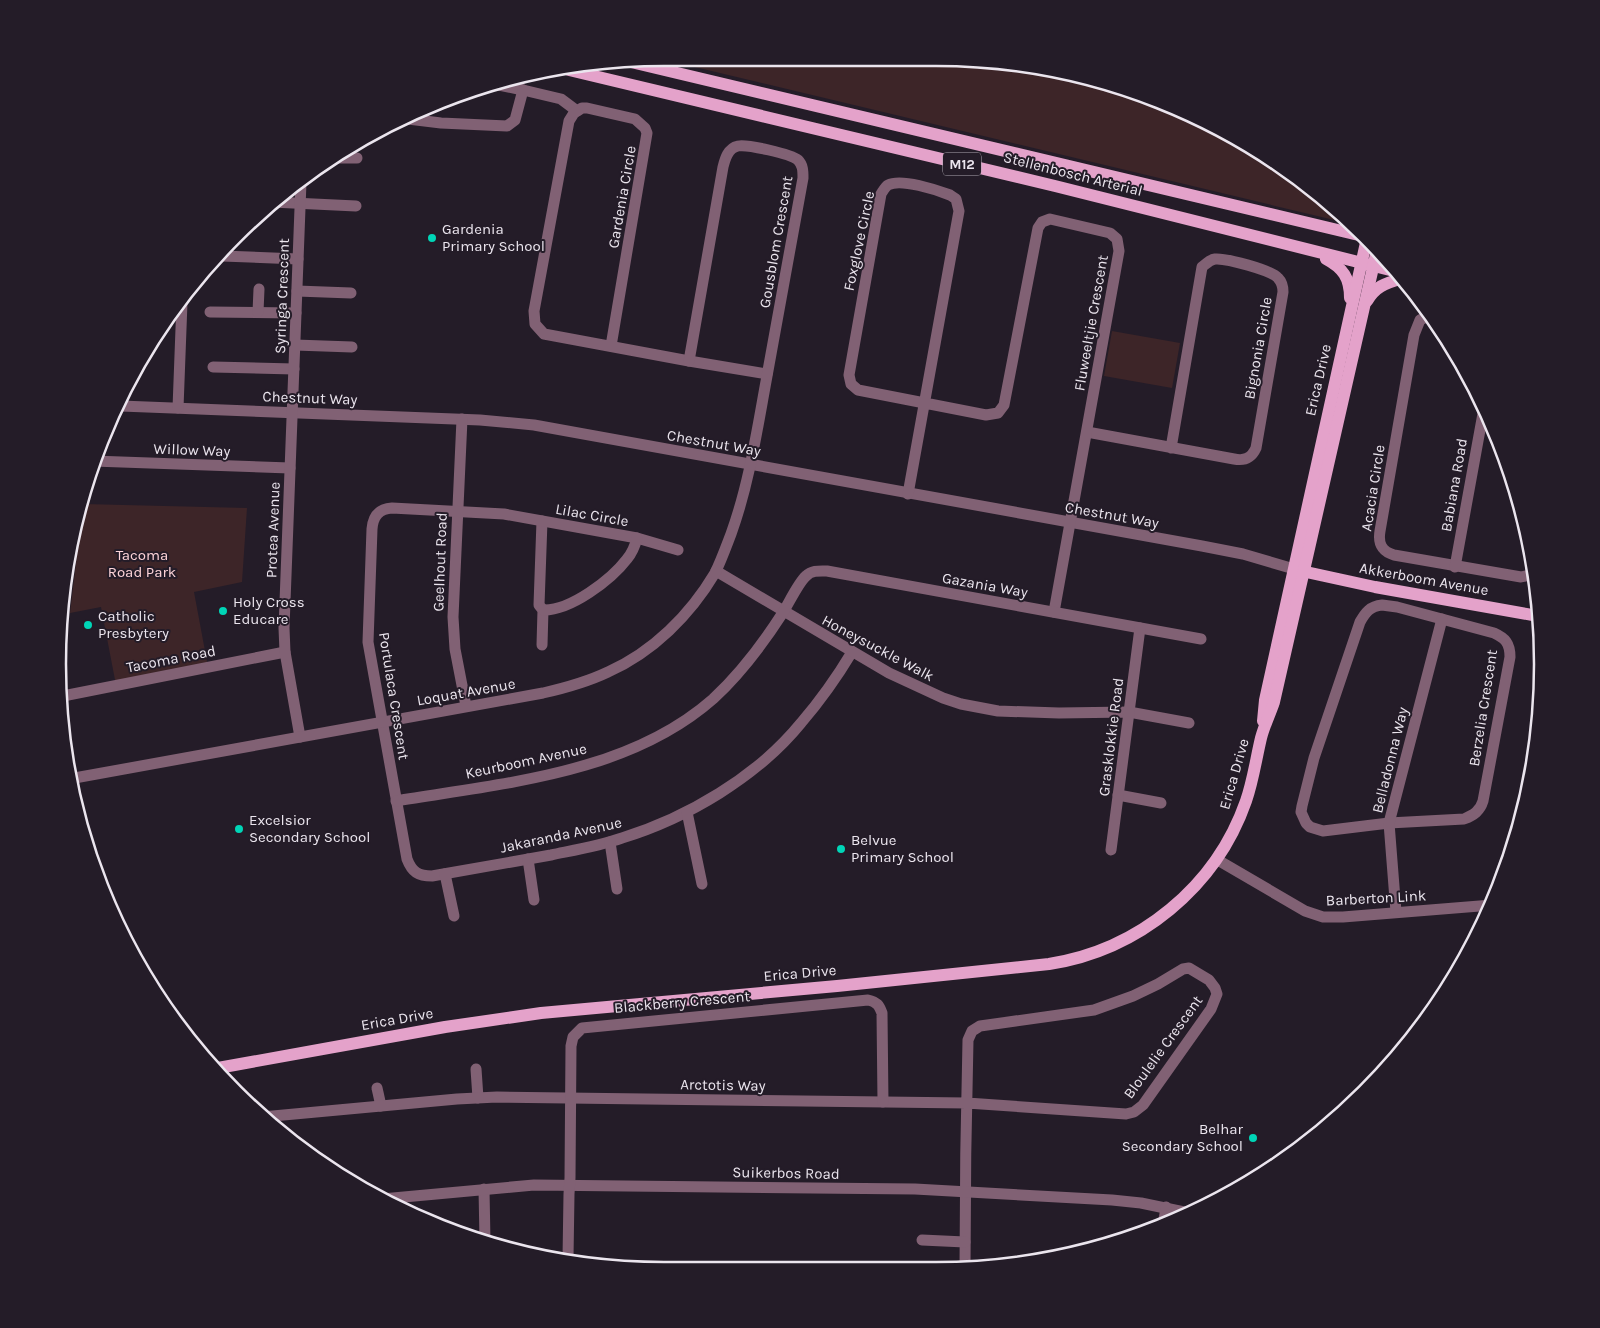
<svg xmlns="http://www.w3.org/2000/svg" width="1600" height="1328" font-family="Karla,sans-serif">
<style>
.green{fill:#3d2528}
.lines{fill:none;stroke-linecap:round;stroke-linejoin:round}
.minor{stroke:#816174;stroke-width:11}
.major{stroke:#e4a2ca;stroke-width:12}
.poi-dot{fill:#00d5b7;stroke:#241c28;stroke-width:2}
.labels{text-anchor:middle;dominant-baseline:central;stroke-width:4;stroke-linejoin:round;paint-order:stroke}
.shield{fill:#241c28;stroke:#afa9b3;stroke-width:1}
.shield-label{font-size:14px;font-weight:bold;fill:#ebe5ee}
.street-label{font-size:15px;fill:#ebe5ee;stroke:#241c28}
.poi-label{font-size:15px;fill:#ebe5ee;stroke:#241c28;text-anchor:start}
.park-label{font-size:15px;fill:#fed4d9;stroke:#241c28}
.rim{fill:none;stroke:#ebe5ee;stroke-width:2.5}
</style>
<rect width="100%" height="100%" fill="#241c28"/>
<g class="green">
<path d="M657 58 976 59 1093 78 1168 104 1273 160 1351 224Z"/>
<path d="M1112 331 1180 343 1172 388 1104 376Z"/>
<path d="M83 504 247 508 242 582 194 592 208 667 116 685 101 607 70 613Z"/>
</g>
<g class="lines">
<g class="minor">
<path d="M494 84 523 90"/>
<path d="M408 119 441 123 507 126 515 120 523 90 561 99 577 111"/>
<path d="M334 158H357"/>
<path d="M272 202 356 206"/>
<path d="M222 256 298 259"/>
<path d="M297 291 351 293"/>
<path d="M210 312 296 313"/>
<path d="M258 312 259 289"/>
<path d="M1430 315 1420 320 1414 335 1380 531C1378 543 1381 551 1394 555L1521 577 1530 575 1533 571"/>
<path d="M295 345 352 347"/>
<path d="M611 346 647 133 645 128 635 119 587 108H582L574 113 569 121 534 311 535 324 544 334 689 361 767 374"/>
<path d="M213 367 294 369"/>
<path d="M121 406 480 420 534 425 1202 546 1243 554 1294 569"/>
<path d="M178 408 182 302"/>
<path d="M462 419 453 617 455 649 466 706"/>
<path d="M1087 432 1234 459C1244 461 1251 459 1256 448L1283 292C1283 287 1282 282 1278 278 1271 270 1226 258 1215 259 1209 260 1206 264 1202 267L1171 448"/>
<path d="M93 461 290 468"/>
<path d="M908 494 959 211 956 199 950 195C937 190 901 178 888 185 885 187 883 191 881 194L849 375 851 384 858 390 986 415 998 413 1004 405 1038 228 1042 222 1050 219 1110 233 1117 239 1119 251 1054 612"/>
<path d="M542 521 539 605 543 610 542 645"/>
<path d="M678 550 637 538 504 514 392 508C379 509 373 516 372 529L368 642 407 859C412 872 418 876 432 876 472 869 512 862 551 855 575 850 599 846 622 838 687 818 757 777 801 723 820 701 837 677 852 652"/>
<path d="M1455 567 1484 408"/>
<path d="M716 571 889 673 943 698 961 704 998 711 1059 713 1129 712 1189 723"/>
<path d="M1382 605 1397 607 1494 633C1505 638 1510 643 1510 657L1483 801C1480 811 1474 815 1464 819L1389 823 1323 831 1310 827 1306 823 1301 812 1302 806 1314 758 1360 622C1365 613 1370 606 1382 605Z"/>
<path d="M543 610C570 611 611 580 627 559 632 553 635 546 637 538"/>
<path d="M63 696 285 652"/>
<path d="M300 737 285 652 284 628 301 182"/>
<path d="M69 779 543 693C565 688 587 682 608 672 653 652 690 615 715 573 721 561 726 547 731 534 748 487 756 437 765 387 778 317 790 248 803 178 803 171 803 165 798 160 791 154 747 144 738 146 728 148 725 159 723 167L689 361"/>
<path d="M1118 795 1161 803"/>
<path d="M396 801C503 783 628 774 713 699 740 674 762 645 782 614 788 605 798 583 806 576 812 570 820 571 827 571L1201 639"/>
<path d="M687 812 702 884"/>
<path d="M610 842 617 889"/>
<path d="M1111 850 1140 628"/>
<path d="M528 859 534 900"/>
<path d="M1216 859 1305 911 1323 917H1343L1492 905"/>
<path d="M445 874 454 916"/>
<path d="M1396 912 1389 823 1442 619"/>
<path d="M476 1069 478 1098"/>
<path d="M377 1088 381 1106"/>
<path d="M262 1117 457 1099 497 1097 967 1103 1126 1114 1134 1112 1143 1105 1211 1009 1217 994 1215 988 1209 980 1189 968 1183 969 1158 984 1133 996 1094 1010 980 1026 972 1031 968 1040C966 1116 965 1192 965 1268"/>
<path d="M484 1189 485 1241"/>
<path d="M382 1199 534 1185 915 1189 1112 1200 1141 1203 1189 1213"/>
<path d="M1163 1226 1166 1207"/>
<path d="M922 1240 965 1242"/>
<path d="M568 1258 569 1194 570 1178 571 1046 573 1037 582 1028 868 1000C877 1002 879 1005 882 1013L883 1102"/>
</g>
<g class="major">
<path d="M631 62 1367 237"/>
<path d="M569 70 1055 186 1394 271"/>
<path d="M1326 259C1343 268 1350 278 1350 298"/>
<path d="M1367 301C1375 287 1385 283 1401 279"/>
<path d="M1297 570 1375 587 1538 616"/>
<path d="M1263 721 1265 700 1367 238"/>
<path d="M218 1068 445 1027 541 1013 837 986 1049 964C1139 950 1216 887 1246 801 1253 781 1256 759 1261 738 1264 726 1270 714 1274 702L1377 250"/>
</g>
</g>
<g class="poi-dot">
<circle cx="432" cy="238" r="5"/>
<circle cx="223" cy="611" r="5"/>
<circle cx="88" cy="625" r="5"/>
<circle cx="239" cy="829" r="5"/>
<circle cx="841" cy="849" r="5"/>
<circle cx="1253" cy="1138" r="5"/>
</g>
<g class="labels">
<rect class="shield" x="943" y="152.5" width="38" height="23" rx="4"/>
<g class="shield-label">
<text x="962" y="164">M12</text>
</g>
<g class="street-label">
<text transform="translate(1073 174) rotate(14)">Stellenbosch Arterial</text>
<text transform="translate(622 197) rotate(-80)">Gardenia Circle</text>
<text transform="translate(859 241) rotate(-78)">Foxglove Circle</text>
<text transform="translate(776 242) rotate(-80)">Gousblom Crescent</text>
<text transform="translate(282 296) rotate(-88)">Syringa Crescent</text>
<text transform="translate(1091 323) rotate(-80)">Fluweeltjie Crescent</text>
<text transform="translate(1258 348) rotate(-80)">Bignonia Circle</text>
<text transform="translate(1318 380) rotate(-77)">Erica Drive</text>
<text transform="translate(310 398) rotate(2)">Chestnut Way</text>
<text transform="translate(714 443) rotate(10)">Chestnut Way</text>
<text transform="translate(192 450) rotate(2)">Willow Way</text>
<text transform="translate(1454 485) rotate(-80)">Babiana Road</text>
<text transform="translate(1373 488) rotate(-81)">Acacia Circle</text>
<text transform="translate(592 515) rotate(10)">Lilac Circle</text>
<text transform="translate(1112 515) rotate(10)">Chestnut Way</text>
<text transform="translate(273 530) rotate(-88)">Protea Avenue</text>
<text transform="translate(440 562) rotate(-88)">Geelhout Road</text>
<text transform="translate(1424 579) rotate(10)">Akkerboom Avenue</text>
<text transform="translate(985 585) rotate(10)">Gazania Way</text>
<text transform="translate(878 648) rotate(28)">Honeysuckle Walk</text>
<text transform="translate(171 659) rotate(-11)">Tacoma Road</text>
<text transform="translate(466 692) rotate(-10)">Loquat Avenue</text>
<text transform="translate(394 696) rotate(81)">Portulaca Crescent</text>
<text transform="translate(1483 708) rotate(-81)">Berzelia Crescent</text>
<text transform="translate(1111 737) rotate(-83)">Grasklokkie Road</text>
<text transform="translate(1390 760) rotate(-76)">Belladonna Way</text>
<text transform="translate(526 761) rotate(-12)">Keurboom Avenue</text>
<text transform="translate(1234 774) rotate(-74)">Erica Drive</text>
<text transform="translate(561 835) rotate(-12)">Jakaranda Avenue</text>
<text transform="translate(1376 898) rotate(-3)">Barberton Link</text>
<text transform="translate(800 973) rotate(-5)">Erica Drive</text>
<text transform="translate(682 1002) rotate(-5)">Blackberry Crescent</text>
<text transform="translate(397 1019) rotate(-10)">Erica Drive</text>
<text transform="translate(1163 1047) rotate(-54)">Bloulelie Crescent</text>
<text transform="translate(723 1085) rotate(1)">Arctotis Way</text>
<text transform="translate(786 1173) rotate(1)">Suikerbos Road</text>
</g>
<g class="poi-label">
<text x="442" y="229">Gardenia<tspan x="442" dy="17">Primary School</tspan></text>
<text x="233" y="602">Holy Cross<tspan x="233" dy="17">Educare</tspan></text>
<text x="98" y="616">Catholic<tspan x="98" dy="17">Presbytery</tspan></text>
<text x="249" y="820">Excelsior<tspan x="249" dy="17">Secondary School</tspan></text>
<text x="851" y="840">Belvue<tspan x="851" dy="17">Primary School</tspan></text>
<text x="1243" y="1129" text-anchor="end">Belhar<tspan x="1243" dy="17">Secondary School</tspan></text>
</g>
<g class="park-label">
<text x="142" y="555">Tacoma<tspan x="142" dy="17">Road Park</tspan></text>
</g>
</g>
<path d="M0 0H1600V1328H0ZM664 66H936A598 598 0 0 1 1534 664V664A598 598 0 0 1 936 1262H664A598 598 0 0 1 66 664V664A598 598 0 0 1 664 66Z" fill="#241c28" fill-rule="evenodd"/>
<path class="rim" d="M664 66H936A598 598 0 0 1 1534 664V664A598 598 0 0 1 936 1262H664A598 598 0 0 1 66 664V664A598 598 0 0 1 664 66Z"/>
</svg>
